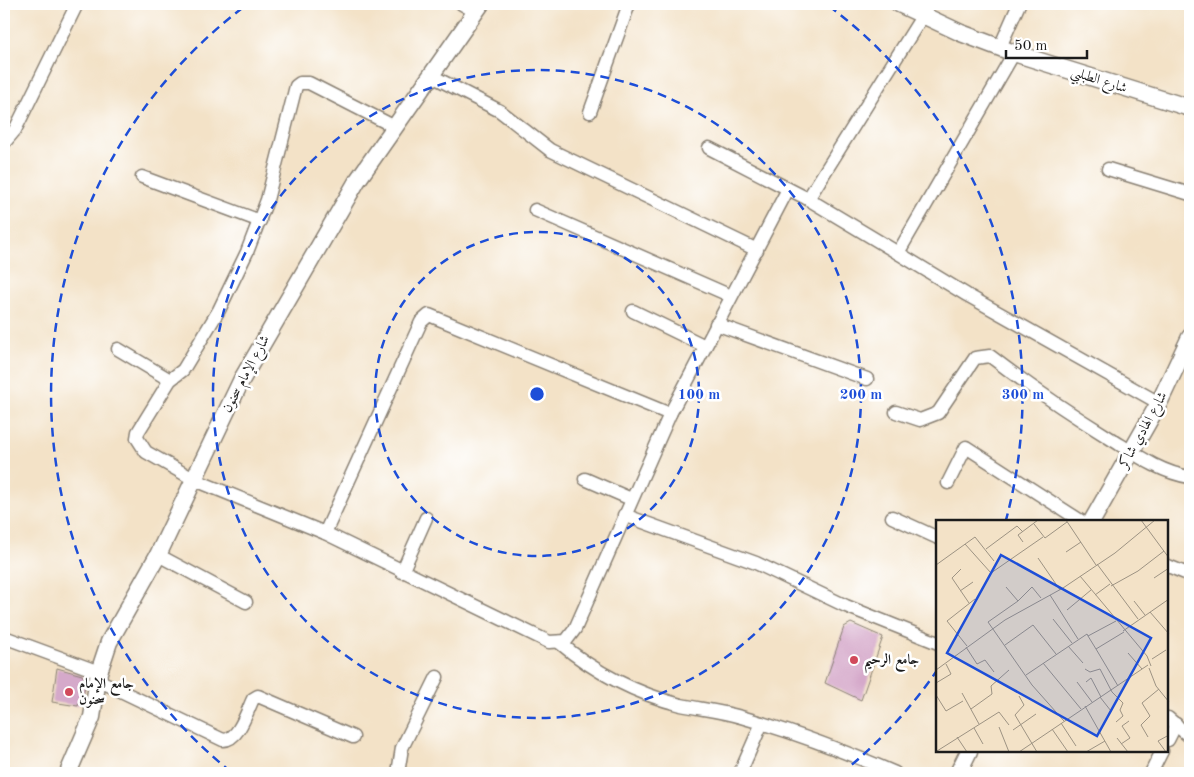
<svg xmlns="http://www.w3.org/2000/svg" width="1194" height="777" font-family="'Old Standard TT',Amiri,serif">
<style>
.building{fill:#d5a9ca}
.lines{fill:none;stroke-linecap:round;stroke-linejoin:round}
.minor-casing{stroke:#887f72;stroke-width:15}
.tertiary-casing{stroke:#887f72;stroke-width:19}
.minor{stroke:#fff;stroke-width:12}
.tertiary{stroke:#fff;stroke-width:16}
.ring{fill:none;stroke:#1d4ed8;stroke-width:2.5;stroke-dasharray:9 6}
.poi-dot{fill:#d1495b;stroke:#fff;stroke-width:2}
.labels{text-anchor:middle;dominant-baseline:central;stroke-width:5;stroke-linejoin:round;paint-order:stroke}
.street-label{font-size:14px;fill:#1c1c1c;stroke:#fff}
.poi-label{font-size:14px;font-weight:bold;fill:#1c1c1c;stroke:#fff;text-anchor:start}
.inset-road{fill:none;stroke:#9d9383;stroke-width:1}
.view{fill:#1d4ed8;fill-opacity:0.15;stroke:#1d4ed8;stroke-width:2.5}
.inset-edge{fill:none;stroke:#1c1c1c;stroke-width:2.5}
.centre{fill:#1d4ed8;stroke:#fff;stroke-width:2.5}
.ring-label{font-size:15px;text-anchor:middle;font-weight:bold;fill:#1d4ed8;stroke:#fff;stroke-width:5;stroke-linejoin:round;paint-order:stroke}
</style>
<rect width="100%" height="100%" fill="#fff"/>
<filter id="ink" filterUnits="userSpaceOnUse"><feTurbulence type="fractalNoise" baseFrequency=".02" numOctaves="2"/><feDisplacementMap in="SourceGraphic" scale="10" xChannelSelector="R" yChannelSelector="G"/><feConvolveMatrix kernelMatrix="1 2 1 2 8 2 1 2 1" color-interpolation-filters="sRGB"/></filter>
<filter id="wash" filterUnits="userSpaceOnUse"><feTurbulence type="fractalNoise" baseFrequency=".0096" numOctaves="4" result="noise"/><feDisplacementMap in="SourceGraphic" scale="20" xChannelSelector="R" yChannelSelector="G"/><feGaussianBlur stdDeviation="1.12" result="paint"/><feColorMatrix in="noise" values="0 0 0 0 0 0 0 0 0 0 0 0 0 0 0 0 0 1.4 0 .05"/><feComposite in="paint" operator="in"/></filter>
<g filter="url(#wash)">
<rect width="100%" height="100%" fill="#f3e2c7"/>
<g id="blocks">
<g class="building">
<path d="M851 623 883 637 861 700 825 683 844 627Z"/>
<path d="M57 668 82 675 86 681 82 703 79 702 78 706 52 702Z"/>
</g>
</g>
</g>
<g filter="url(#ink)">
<use href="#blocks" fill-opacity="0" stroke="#887f72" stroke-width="1"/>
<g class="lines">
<defs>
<g id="minor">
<path d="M462 4 476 12"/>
<path d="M1000 47 1019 4"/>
<path d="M1014 53 898 253 967 295 1159 403"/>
<path d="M430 75 500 111 550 150 757 250"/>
<path d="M590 112 629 4"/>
<path d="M393 126 309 83H300L296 86 267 200 247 252 219 310 183 370 170 380 138 432 137 438 146 452 195 480 325 533 549 642 566 641 575 629 670 414 788 189"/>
<path d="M4 143 15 130 77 4"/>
<path d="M709 148 808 199 923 15"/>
<path d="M1108 169 1190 194"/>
<path d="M142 177 260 221"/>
<path d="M808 199 898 253"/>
<path d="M535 210 731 296"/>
<path d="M633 311 705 346"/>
<path d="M716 324 867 379"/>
<path d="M118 349 170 380"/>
<path d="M896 412 920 420 938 413 975 358 990 356C1029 386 1069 413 1111 439 1135 454 1161 473 1190 477"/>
<path d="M585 479 631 499"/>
<path d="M948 483 966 447 1081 521"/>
<path d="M624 515 756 563 846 606 938 643"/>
<path d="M892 517 938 538"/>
<path d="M325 533 421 322 429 315 670 414"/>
<path d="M158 555 246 602"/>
<path d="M1168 566 1190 575"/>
<path d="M402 572 426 518"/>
<path d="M4 637 99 672"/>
<path d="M560 643C594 672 637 694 681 705 701 709 721 711 741 717 794 732 844 751 895 773"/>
<path d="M98 680 223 740C239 740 247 711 253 699L258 696 353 737"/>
<path d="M1168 718 1190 737"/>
<path d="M1168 740 1176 724"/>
<path d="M398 773 402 748 437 677"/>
<path d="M740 773 762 723"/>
<path d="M1151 773 1162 751"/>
</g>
<g id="tertiary">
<path d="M899 4 961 33 1014 53 1190 108"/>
<path d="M1092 521 1159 403 1190 337"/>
<path d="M68 773 92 717 99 672 109 642 158 555 242 379 357 181 481 4"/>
<path d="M958 773 969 751"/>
</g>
</defs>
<use href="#minor" class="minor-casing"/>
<use href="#tertiary" class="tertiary-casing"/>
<use href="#minor" class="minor"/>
<use href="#tertiary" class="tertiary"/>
</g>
</g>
<g class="ring">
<circle cx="537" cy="394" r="162"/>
<circle cx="537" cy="394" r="324"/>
<path d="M938 669A486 486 0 0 1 843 772M231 772A486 486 0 0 1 245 6M829 6A486 486 0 0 1 1006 520"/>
</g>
<g class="poi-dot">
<circle cx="854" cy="660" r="5"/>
<circle cx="69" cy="692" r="5"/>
</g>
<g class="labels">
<g class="street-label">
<text transform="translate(1099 80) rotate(18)">شارع الطبلبي</text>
<text transform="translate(246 374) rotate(-62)">شارع الإمام سحنون</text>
<text transform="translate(1143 430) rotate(-61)">شارع الهادي شاكر</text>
</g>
<g class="poi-label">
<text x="864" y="660">جامع الرحيم</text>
<text x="79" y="684">جامع الإمام<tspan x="79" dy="16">سحنون</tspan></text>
</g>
</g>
<g transform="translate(936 520)">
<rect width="232" height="232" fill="#f3e2c7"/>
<path class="inset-road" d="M130 0 160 45M205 0 233 38M98 4 109 18 131 2M87 22 82 15 102 0M29 24 55 53 107 17M50 29 81 6 87 12M130 32 145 22M102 38 124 70M161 44 202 99M0 45 39 17 58 41M25 49 16 58 33 83M144 56 211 136 215 146M218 58 233 48M175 66 202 51 228 31M70 67 82 81M24 71 37 62M114 75 142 119M159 75 174 64M105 78 96 67 82 81 52 102 96 165 128 201M198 81 209 95M131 90 155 70M214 92 233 114M117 99 136 123M187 111 233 79M152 116 160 129M69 125 97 105 120 134M31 126 11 101 39 79M132 126 147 143M30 127 41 144 49 140 58 152M192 133 206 149M216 139 230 130M107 143 145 189M213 148 220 166 233 182M149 149 154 152 164 149 176 172 187 183 184 190 187 196 180 202M0 150 69 100 127 68 179 33 219 0M90 155 151 114 152 116 180 101M141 162 156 182M150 162 155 158 165 177M0 163 15 154 10 144M182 166 160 129 188 112M26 173 43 204M0 175 10 191 27 181M83 176 88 185 79 195 101 232M164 177 175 191M149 186 175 232M35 189 56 174 55 166 73 150M125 203 140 226M63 207 73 232M38 208 47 224M116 209 132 232M77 210 100 194M21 217 31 232M212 217 205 205 214 196 206 183 223 169M181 218 192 232M185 224 194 218 186 206 193 201M1 231 63 192 73 205M83 232 212 145M150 232 169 221M230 232 222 221 233 215"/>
<path class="view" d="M65 35 215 118 161 216 11 133Z"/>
<rect width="232" height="232" class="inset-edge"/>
</g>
<circle cx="537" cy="394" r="8" class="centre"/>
<g class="ring-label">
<text x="699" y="399">100 m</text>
<text x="861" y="399">200 m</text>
<text x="1023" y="399">300 m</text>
</g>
<rect width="1194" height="777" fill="none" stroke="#fff" stroke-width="20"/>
<path d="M1006 50v8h81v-8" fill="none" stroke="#1c1c1c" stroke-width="2.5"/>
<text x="1014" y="50" font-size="15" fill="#1c1c1c" stroke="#ffffff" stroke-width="4" paint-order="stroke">50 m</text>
</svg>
